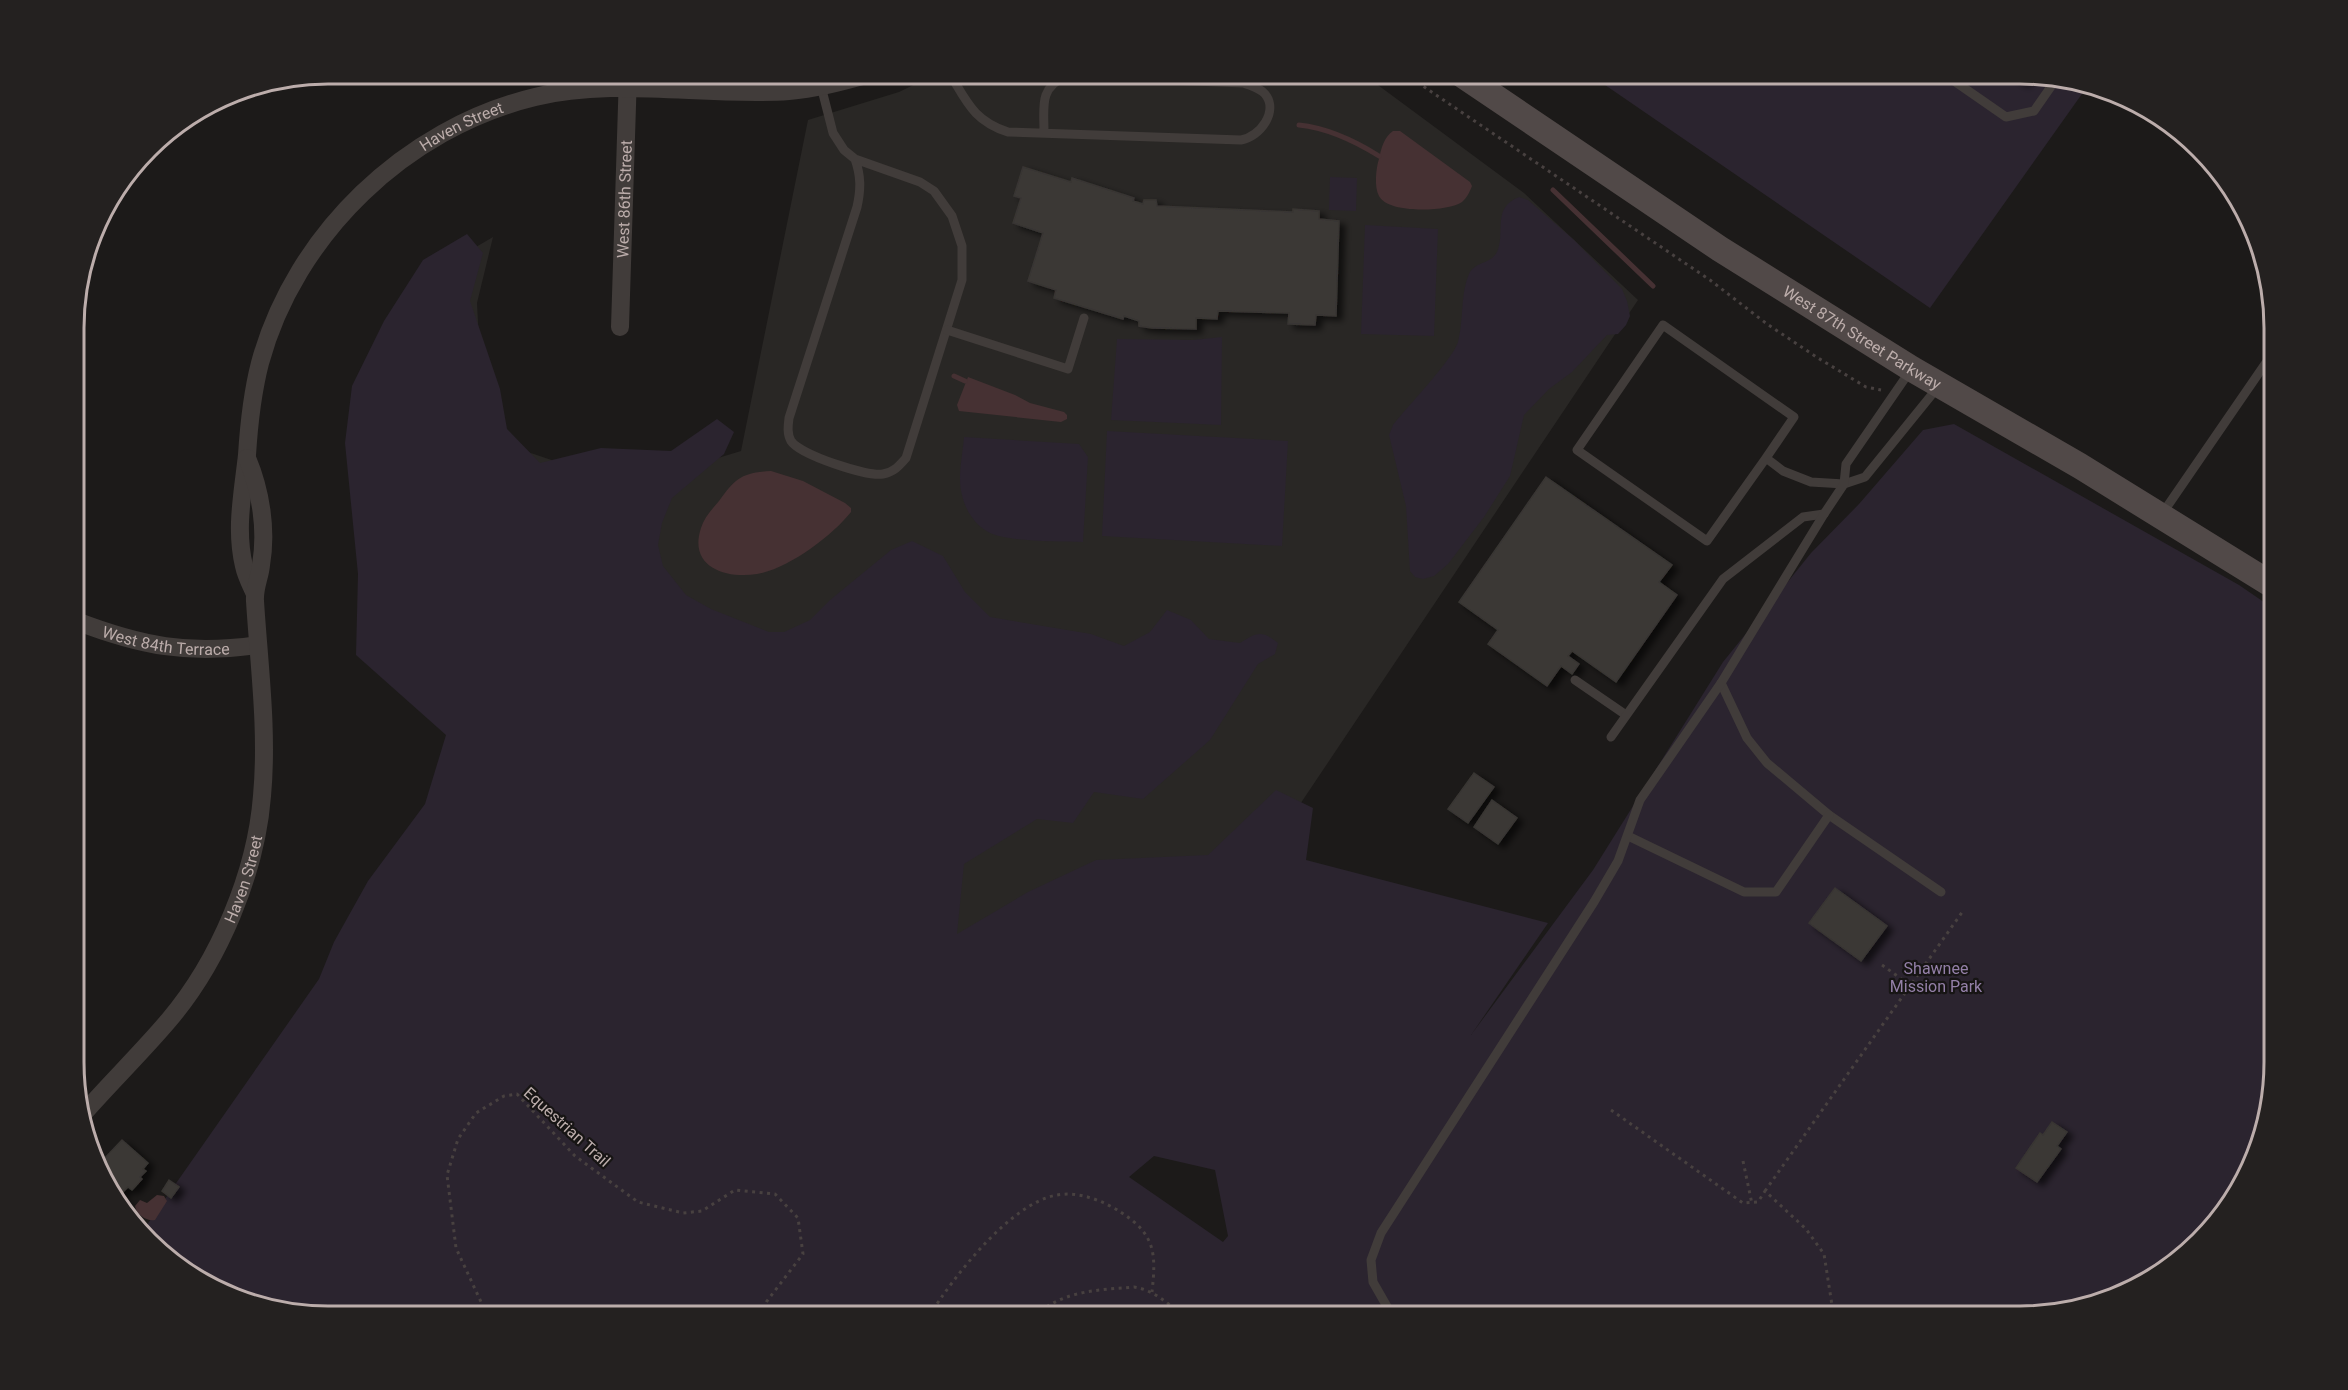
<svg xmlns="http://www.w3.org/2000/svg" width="2348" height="1390" font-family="Roboto,sans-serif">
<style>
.built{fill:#292725}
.green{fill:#2b242f;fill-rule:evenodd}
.water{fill:#463133}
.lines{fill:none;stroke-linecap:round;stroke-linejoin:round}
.stream{stroke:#463133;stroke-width:5}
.building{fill:#3b3836;stroke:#383533;stroke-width:1.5;filter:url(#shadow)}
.path{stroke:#484140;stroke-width:3;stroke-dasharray:3 4.5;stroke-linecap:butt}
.service{stroke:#413c3a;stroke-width:9}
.minor{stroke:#413c3a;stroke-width:18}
.secondary{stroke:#514948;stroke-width:26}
.labels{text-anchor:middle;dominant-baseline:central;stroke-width:4.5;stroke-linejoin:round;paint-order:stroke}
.street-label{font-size:16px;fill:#bcadab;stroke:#171514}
.park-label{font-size:16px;fill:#9480a8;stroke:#171514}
.rim{fill:none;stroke:#bcadab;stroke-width:3}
</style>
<defs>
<filter id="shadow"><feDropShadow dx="6" dy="4" stdDeviation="3" flood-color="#0009"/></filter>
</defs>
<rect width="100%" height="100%" fill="#1c1a19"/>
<path class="built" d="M936 74H1363L1524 193 1638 300 1075 1140 374 535 435 271 493 237 477 303 482 397 504 444 578 469 652 478 741 451 808 120 899 92Z"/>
<g class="green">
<path d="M1589 74H2020L2089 84 1930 308Z"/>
<path d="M1330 177 1357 178 1356 211 1329 210Z"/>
<path d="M1519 197 1528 200 1574 240 1622 289 1627 301 1630 316 1626 325 1618 334 1607 335 1572 372 1549 389 1524 415 1510 476 1484 517 1448 564 1434 576 1423 579 1415 577 1410 571 1406 506 1389 435 1393 425C1407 407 1453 359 1458 342 1464 320 1460 295 1469 274 1475 261 1490 265 1497 252 1506 232 1491 208 1519 197Z"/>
<path d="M1365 225 1438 229 1434 336 1361 334Z"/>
<path d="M467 234 483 253 470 301 500 389 507 429 540 463 601 448 671 451 717 419 734 432 724 454 672 498 662 523 658 545 663 566 686 595 711 609 769 632H784L810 620 830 600 891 550 912 541 943 556 965 592 990 617 1091 634 1124 646 1150 632 1167 610 1191 620 1209 639 1240 643C1257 632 1262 630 1278 643L1275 654 1258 664 1210 740 1143 799 1094 792 1073 823 1037 819 964 864 957 934 1028 892 1096 860 1208 855 1276 790 1313 808 1306 860 1548 923 1471 1035 1593 870 1723 662 1811 553 1859 504 1923 430 1954 424 2239 585 2274 609V1078L2240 1189 2200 1242 2147 1282 2036 1316H328L262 1308 201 1282 144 1229 319 979 334 942 368 881 425 804 446 735 356 655 358 574 345 443 352 386 384 321 423 260ZM1154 1156 1215 1170 1228 1236 1223 1242 1129 1177Z"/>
<path d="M1222 337 1221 425 1111 420 1117 339 1193 340Z"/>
<path d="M1107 431 1288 441 1282 546 1102 536Z"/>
<path d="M964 437 1079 444 1088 457 1083 542C1059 541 1010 542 990 533 970 523 960 500 960 479 960 465 963 450 964 437Z"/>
</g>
<g class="water">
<path d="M1393 131H1400L1470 182 1472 186C1470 191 1467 198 1462 202 1447 212 1388 214 1379 196 1374 187 1376 168 1379 159 1381 149 1384 137 1393 131Z"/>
<path d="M968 377 1015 395 1030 403 1064 412 1067 415V419L1061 422 959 411 957 405Z"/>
<path d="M771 471 803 481 845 503 851 508V512C832 536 788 569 757 574 726 579 688 567 701 528 704 518 712 509 719 501 736 478 741 473 771 471Z"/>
<path d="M157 1195 164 1196 167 1201 155 1220C147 1222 136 1214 135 1206L140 1200 147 1203Z"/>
</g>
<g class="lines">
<g class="stream">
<path d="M1299 125C1328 128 1355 141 1379 156"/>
<path d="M1553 190 1653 286"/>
<path d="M954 376 965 381"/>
</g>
</g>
<g class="building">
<path d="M2009 74H2020L2028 75 2023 83Z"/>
<path d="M1023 167 1071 182 1072 178 1134 198 1133 201 1143 204 1144 200H1156L1157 206 1293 212V209L1319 211V219L1339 221 1336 316 1316 315 1315 325 1288 324 1289 313 1218 311 1217 319 1196 318V329L1152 328 1139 326V321L1124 316 1123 319 1054 298 1056 290 1028 281 1043 233 1013 223 1021 198 1014 196Z"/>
<path d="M1546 477 1672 565 1659 582 1677 595 1616 682 1572 651 1568 656 1579 664 1572 674 1561 666 1547 686 1488 644 1498 630 1459 602Z"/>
<path d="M1474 773 1494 787 1468 823 1448 809Z"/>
<path d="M1492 800 1517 818 1498 844 1474 827Z"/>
<path d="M1835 888 1887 926 1861 961 1809 923Z"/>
<path d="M2052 1122 2067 1132 2057 1146 2061 1149 2037 1182 2016 1168 2040 1133 2043 1135Z"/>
<path d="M122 1140 148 1163 143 1169 146 1171 140 1177 142 1179 132 1190 128 1187 119 1196 127 1203 122 1208 116 1203 103 1167 106 1163 103 1160Z"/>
<path d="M169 1180 179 1187 171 1198 162 1191Z"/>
</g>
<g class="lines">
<g class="path">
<path d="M1405 74 1710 280 1767 324 1818 358 1866 387 1881 390"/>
<path d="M1882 965 1910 985"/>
<path d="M1611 1110 1743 1203 1758 1202 1765 1191 1806 1229 1824 1254 1832 1305 1828 1316"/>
<path d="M1743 1161 1752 1204"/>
<path d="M1765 1191 1963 911"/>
<path d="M485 1316 482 1304 456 1248 447 1175 458 1139 476 1113 504 1096 517 1094 575 1156 638 1202 683 1213 702 1211 735 1190 775 1194 798 1218 803 1254 767 1301 760 1316"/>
<path d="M929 1316C953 1278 1010 1203 1057 1195 1079 1191 1104 1201 1122 1213 1156 1235 1156 1255 1152 1292"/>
<path d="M1035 1316C1063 1290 1099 1290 1134 1287 1154 1290 1168 1304 1184 1316"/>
</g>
<g class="service">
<path d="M950 74C967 102 974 121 1008 132L1241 140C1260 137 1279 111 1265 94 1260 88 1251 86 1244 83L1066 76C1039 88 1044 106 1044 132"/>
<path d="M1944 74 2006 117 2034 111 2057 78"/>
<path d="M821 86 833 133 844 150 855 159 920 182 934 191 952 216 962 246V280L906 458C899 466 894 472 883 474 868 477 800 455 791 441 787 434 788 426 789 418L857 207C861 189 861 176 855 159"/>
<path d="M947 330 1068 369 1084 318"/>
<path d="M1766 458 1794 417 1663 325 1577 450 1707 541 1766 458 1783 471 1811 482 1844 484 1865 477 1938 387"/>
<path d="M2162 514 2274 351"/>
<path d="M1575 680 1626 715"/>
<path d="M1721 683 1747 738 1767 763 1829 815 1941 892"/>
<path d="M1611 737 1723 579 1803 517 1824 514"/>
<path d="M1628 836 1744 892H1776L1829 815"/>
<path d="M1389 1310 1373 1282 1371 1260 1381 1233 1594 902 1618 861 1640 800 1721 683 1824 514 1844 484 1846 464 1910 371"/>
</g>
<g class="minor">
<path id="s1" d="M620 327 628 74"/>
<path id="s2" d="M255 594C251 585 246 576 244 566 235 529 243 492 247 455 249 423 252 394 260 363 295 234 406 128 535 97 615 77 707 97 789 91 816 89 844 81 870 74"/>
<path id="s3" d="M76 621C141 646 188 655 258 645"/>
<path id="s4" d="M83 1114C111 1082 142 1052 169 1020 219 961 256 873 262 796 268 731 259 665 255 601 254 588 260 577 261 565 267 530 261 491 247 458"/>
</g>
<path class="secondary" id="s5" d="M1461 74 1720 249 1912 369 2080 466 2274 586"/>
</g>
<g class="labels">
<g class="street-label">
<text stroke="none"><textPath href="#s2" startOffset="556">Haven Street</textPath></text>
<text stroke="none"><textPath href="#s1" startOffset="128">West 86th Street</textPath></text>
<text stroke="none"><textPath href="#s5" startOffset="480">West 87th Street Parkway</textPath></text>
<text stroke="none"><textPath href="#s3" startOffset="93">West 84th Terrace</textPath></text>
<text stroke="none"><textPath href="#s4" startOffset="288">Haven Street</textPath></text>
<text transform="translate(567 1127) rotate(42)">Equestrian Trail</text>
</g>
<g class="park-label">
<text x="1936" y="968">Shawnee<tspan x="1936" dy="18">Mission Park</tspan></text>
</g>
</g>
<path d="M0 0H2348V1390H0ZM328 84H2020A244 244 0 0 1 2264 328V1062A244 244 0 0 1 2020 1306H328A244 244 0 0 1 84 1062V328A244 244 0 0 1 328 84Z" fill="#242120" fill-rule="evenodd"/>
<path class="rim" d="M328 84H2020A244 244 0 0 1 2264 328V1062A244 244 0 0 1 2020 1306H328A244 244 0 0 1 84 1062V328A244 244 0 0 1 328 84Z"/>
</svg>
